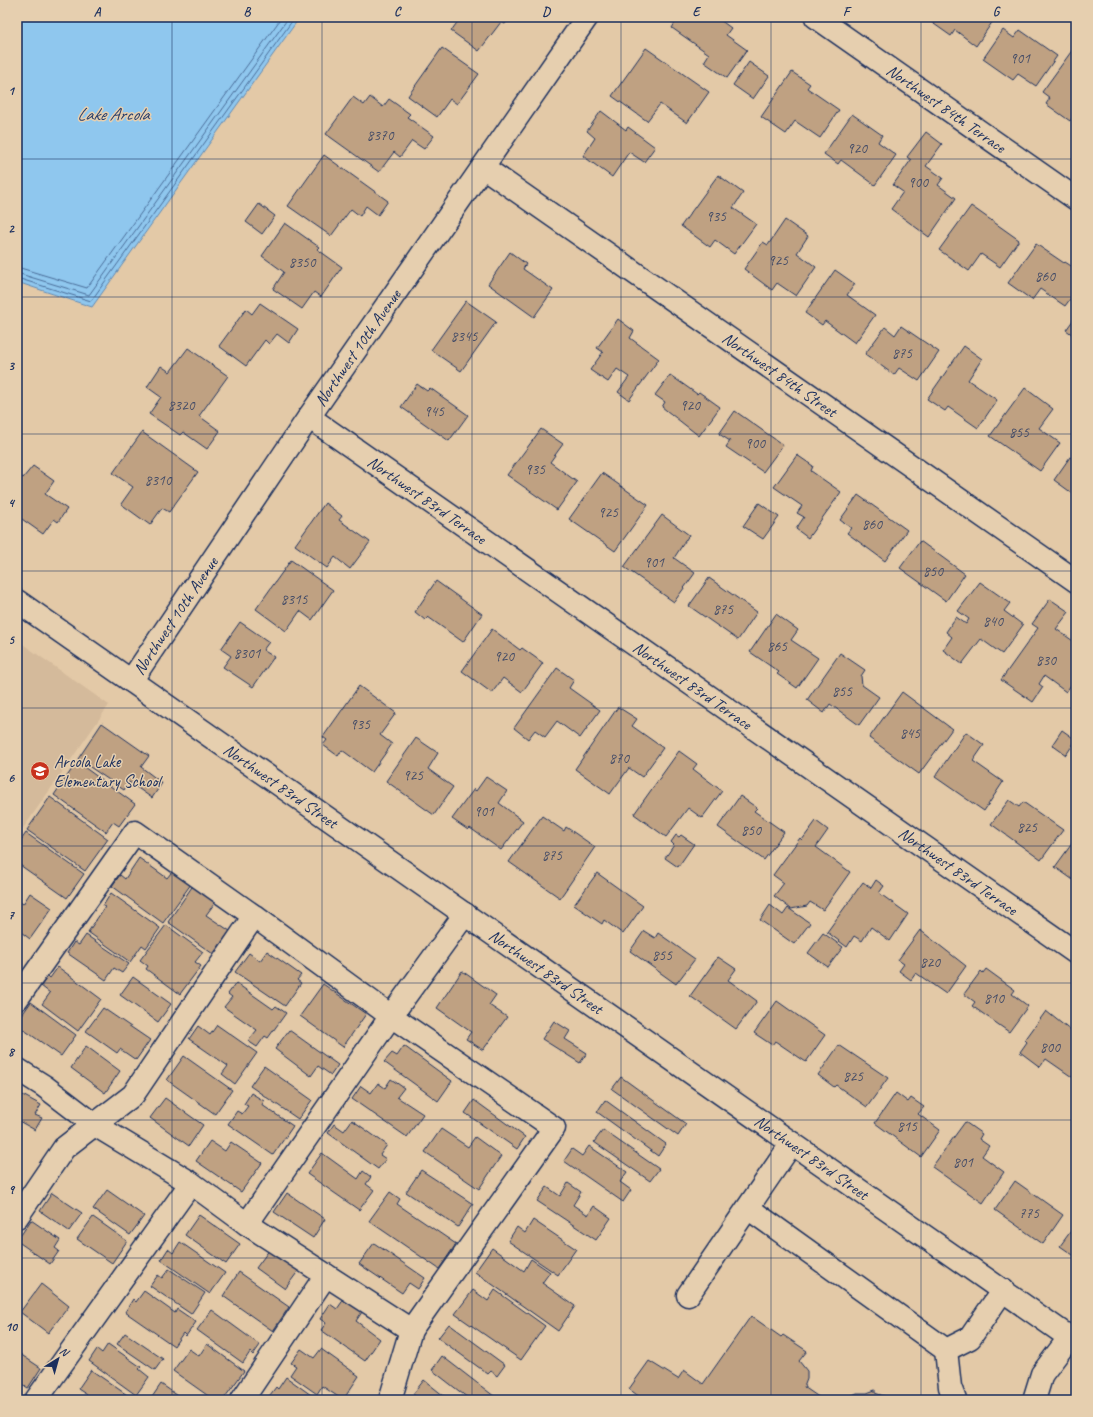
<svg xmlns="http://www.w3.org/2000/svg" width="1093" height="1417" font-family="Caveat,sans-serif">
<style>
.built{fill:#d4ba9b}
.water{fill:#8fc7ee;stroke:#618ab4}
.lines{fill:none;stroke-linecap:round;stroke-linejoin:round}
.shore{stroke:#496c98;stroke-width:1}
.building{fill:#bfa182;stroke:#1b2f5e}
.minor-casing{stroke:#1b2f5e;stroke-width:25}
.minor{stroke:#e6cfaf;stroke-width:22}
.grid{fill:none;stroke:#1b2f5e;stroke-width:1;stroke-opacity:0.55}
.labels{text-anchor:middle;dominant-baseline:central;stroke-width:3;stroke-linejoin:round;paint-order:stroke}
.number-label{font-size:15px;fill:#444c67}
.street-label{font-size:17px;fill:#1b2f5e;stroke:#e6cfaf}
.poi-label{font-size:17px;fill:#1b2f5e;stroke:#e6cfaf;text-anchor:start}
.water-label{font-size:18px;font-style:italic;fill:#273e6c;stroke:#e6cfaf}
.neatline{fill:none;stroke:#1b2f5e;stroke-width:1.5}
.grid-label{font-size:13px;text-anchor:middle;font-weight:bold;fill:#1b2f5e}
</style>
<rect width="100%" height="100%" fill="#e3c9a7"/>
<filter id="ink" filterUnits="userSpaceOnUse"><feTurbulence type="fractalNoise" baseFrequency=".025" numOctaves="2"/><feDisplacementMap in="SourceGraphic" scale="8" xChannelSelector="R" yChannelSelector="G"/><feConvolveMatrix kernelMatrix="1 2 1 2 8 2 1 2 1" color-interpolation-filters="sRGB"/></filter>
<g filter="url(#ink)">
<path class="built" d="M17 640 109 705 17 837Z"/>
<path class="water" d="M17 17H300L92 307 17 282Z"/>
<g class="lines">
<g class="shore">
<path d="M17 267 87 288 282 17"/>
<path d="M17 273 89 295 289 17"/>
<path d="M17 278 91 301 295 17"/>
</g>
</g>
<g class="building">
<path d="M461 17H511L505 24 501 22 479 51 451 31Z"/>
<path d="M667 17H716L731 28 726 35 747 50 727 78 704 62 709 54 672 28 675 23Z"/>
<path d="M924 17H993L995 18 976 46 955 30 951 36Z"/>
<path d="M1003 30 1014 38 1020 30 1057 56 1036 86 1018 74 1013 80 983 59Z"/>
<path d="M1076 45V116L1074 115 1070 121 1046 104 1050 98 1042 92Z"/>
<path d="M442 48 479 74 457 104 450 99 437 117 408 96Z"/>
<path d="M646 48 709 92 687 123 660 104 647 121 612 96Z"/>
<path d="M749 62 769 76 753 99 733 85Z"/>
<path d="M792 72 810 84 807 88 839 110 820 138 795 121 786 134 761 117Z"/>
<path d="M353 97 364 105 370 97 383 107 389 99 410 114 407 117 434 136 424 149 412 141 400 157 394 152 379 172 326 134Z"/>
<path d="M601 111 626 130 628 127 655 147 644 162 629 152 612 177 583 156 595 138 587 131Z"/>
<path d="M852 114 882 135 878 142 896 155 875 185 841 160 838 164 824 154Z"/>
<path d="M926 132 942 144 926 166 943 178 938 185 956 198 929 237 891 209 903 192 893 185 911 160 907 157Z"/>
<path d="M324 155 388 201 378 215 366 206 360 216 351 209 331 236 288 206Z"/>
<path d="M718 175 743 193 733 208 756 224 734 254 715 240 710 247 681 226Z"/>
<path d="M259 204 275 216 262 234 246 222Z"/>
<path d="M971 206 1019 240 1000 267 981 254 969 271 939 250Z"/>
<path d="M785 220 808 236 797 253 816 267 796 296 777 283 772 290 744 269 763 242 768 245Z"/>
<path d="M285 223 319 247 317 249 342 267 321 297 314 292 302 309 273 289 284 272 262 256Z"/>
<path d="M1036 244 1064 263 1065 262 1076 269V291L1065 306 1040 289 1032 300 1008 283Z"/>
<path d="M510 252 526 264 523 269 553 290 534 317 488 284Z"/>
<path d="M835 270 855 284 847 295 875 315 855 343 825 321 822 325 805 313Z"/>
<path d="M466 301 496 322 461 371 431 350Z"/>
<path d="M260 303 298 329 289 343 277 334 269 344 265 340 246 366 219 346 246 309 252 314Z"/>
<path d="M1076 316V337L1066 330Z"/>
<path d="M618 319 634 331 630 338 659 359 629 400 618 392 629 377 617 369 608 382 590 370 603 352 597 348Z"/>
<path d="M901 326 939 352 919 381 899 368 894 375 865 354 885 327 895 335Z"/>
<path d="M964 346 982 359 968 380 997 400 978 428 948 407 945 411 927 399Z"/>
<path d="M188 348 228 376 199 416 220 431 207 449 183 432 180 435 149 414 161 397 147 387 161 366 170 372Z"/>
<path d="M670 375 697 394 699 392 720 407 699 436 662 407 665 402 655 395Z"/>
<path d="M417 384 427 391 430 388 468 415 449 441 401 407Z"/>
<path d="M1025 388 1053 409 1039 428 1060 443 1040 471 990 436Z"/>
<path d="M735 411 783 445 763 472 726 447 730 441 719 434Z"/>
<path d="M541 429 563 444 550 462 577 482 557 510 507 475Z"/>
<path d="M142 432 198 472 169 512 162 508 150 525 121 504 133 487 113 473Z"/>
<path d="M797 455 813 466 811 471 841 492 808 538 796 529 804 517 797 513 802 506 774 487Z"/>
<path d="M1070 457 1076 461V496L1054 480Z"/>
<path d="M33 466 54 481 45 494 67 509 58 522 54 519 43 534 19 517 17 520V482L21 477 23 478Z"/>
<path d="M602 473 648 505 615 551 569 519Z"/>
<path d="M858 495 907 530 885 561 847 533 851 528 840 520Z"/>
<path d="M325 503 342 516 339 520 370 542 350 569 335 557 327 568 295 545Z"/>
<path d="M759 503 779 517 763 539 743 526Z"/>
<path d="M662 515 689 535 674 558 695 573 674 602 624 567Z"/>
<path d="M920 541 965 574 946 601 900 568Z"/>
<path d="M291 560 333 590 312 620 300 611 286 631 256 609Z"/>
<path d="M709 578 757 612 738 640 689 606Z"/>
<path d="M436 581 482 614 463 642 428 617 425 620 415 612Z"/>
<path d="M980 582 1010 603 1004 611 1023 625 1002 654 981 639 962 664 943 650 952 637 946 632 956 617 966 624 969 619 958 611Z"/>
<path d="M1050 599 1069 612 1056 629 1076 643V678L1066 692 1044 676 1039 684 1043 687 1033 702 1001 680 1038 628 1032 624Z"/>
<path d="M776 614 798 630 791 640 818 658 797 688 777 674 779 672 750 652Z"/>
<path d="M240 622 269 642 263 650 274 657 253 687 223 667 231 656 221 649Z"/>
<path d="M492 629 520 650 522 648 543 663 522 692 503 678 492 693 462 671Z"/>
<path d="M840 653 865 670 861 676 862 685 879 697 859 725 830 704 824 713 807 700Z"/>
<path d="M557 668 574 680 569 688 600 710 580 738 557 721 545 737 535 730 528 739 514 728Z"/>
<path d="M359 686 396 713 380 735 392 744 372 772 342 750 338 756 323 745 327 740 323 737Z"/>
<path d="M902 692 952 729 919 774 869 738Z"/>
<path d="M618 707 637 719 632 726 663 748 642 777 629 768 610 794 575 769Z"/>
<path d="M102 723 149 756 141 767 162 783 152 798 129 782 124 790 78 759Z"/>
<path d="M1062 730 1076 740 1066 755 1052 745Z"/>
<path d="M966 732 984 745 973 761 1003 782 984 811 935 777Z"/>
<path d="M416 738 438 753 428 769 453 787 434 815 386 781Z"/>
<path d="M679 751 697 764 693 769 722 791 702 818 688 808 666 837 634 814Z"/>
<path d="M77 762 135 804 119 826 113 822 106 832 54 795Z"/>
<path d="M486 777 507 791 499 803 523 821 501 850 470 828 468 830 452 819 474 789 476 791Z"/>
<path d="M740 796 757 808 754 811 784 832 764 860 718 827Z"/>
<path d="M50 797 108 839 85 871 27 830Z"/>
<path d="M1009 800 1019 807 1023 802 1063 830 1041 860 991 824Z"/>
<path d="M542 816 564 831 566 827 595 847 560 898 509 862Z"/>
<path d="M816 821 828 830 816 847 850 872 823 910 810 902 807 906 791 909 774 896 784 883 773 875 800 838 802 840Z"/>
<path d="M26 833 84 874 67 898 17 863V846Z"/>
<path d="M676 835 679 837 681 835 694 844 678 867 665 858 674 845 671 842Z"/>
<path d="M1076 838V882L1055 867Z"/>
<path d="M139 858 167 878 175 868 191 884 163 923 112 886 120 875 125 879Z"/>
<path d="M597 873 643 906 623 934 604 920 602 924 574 905Z"/>
<path d="M876 880 884 886 879 893 908 914 890 941 871 927 862 941 854 936 847 947 827 932 863 882 871 888Z"/>
<path d="M194 884 217 900 206 915 230 931 213 954 168 922Z"/>
<path d="M30 893 52 908 30 939 17 929V900L23 904Z"/>
<path d="M111 893 160 928 146 948 142 945 130 962 88 932 105 907 103 906Z"/>
<path d="M770 905 783 915 788 908 810 923 794 944 760 920Z"/>
<path d="M166 925 203 952 195 962 201 966 180 994 146 969 148 966 140 960Z"/>
<path d="M920 930 966 966 946 994 916 973 911 980 899 971 904 964 898 960Z"/>
<path d="M644 931 655 938 658 933 695 959 676 984 630 951Z"/>
<path d="M823 933 843 947 828 967 808 953Z"/>
<path d="M86 935 129 964 122 973 114 968 106 980 67 953 74 942 79 945Z"/>
<path d="M267 951 301 975 297 980 301 983 285 1006 235 972 249 953 260 961Z"/>
<path d="M718 957 736 969 728 980 757 1001 736 1029 690 996Z"/>
<path d="M58 967 101 999 78 1031 42 1004 50 993 41 986 48 976 50 978Z"/>
<path d="M986 969 1015 990 1012 994 1028 1006 1009 1032 972 1006 975 1002 964 994 981 971 983 973Z"/>
<path d="M462 971 496 995 489 1005 507 1017 483 1050 466 1039 471 1032 437 1008Z"/>
<path d="M133 977 171 1004 158 1022 120 995Z"/>
<path d="M236 983 273 1009 276 1006 286 1013 268 1038 265 1036 257 1047 248 1041 257 1030 224 1007 232 997 228 994Z"/>
<path d="M323 984 366 1014 343 1047 300 1016Z"/>
<path d="M777 1001 825 1035 806 1062 775 1041 772 1045 754 1033Z"/>
<path d="M31 1002 76 1035 61 1056 17 1025V1022Z"/>
<path d="M103 1008 150 1040 136 1060 120 1049 117 1053 86 1031Z"/>
<path d="M1046 1011 1076 1035V1071L1072 1077 1046 1059 1040 1067 1020 1052 1027 1042 1025 1040Z"/>
<path d="M554 1021 570 1031 565 1039 587 1053 580 1063 542 1039Z"/>
<path d="M217 1025 257 1053 235 1084 222 1074 228 1066 189 1039 198 1026 210 1035Z"/>
<path d="M289 1030 338 1065 331 1075 318 1066 311 1076 275 1049Z"/>
<path d="M839 1045 888 1078 867 1107 836 1085 834 1087 818 1075Z"/>
<path d="M86 1046 120 1071 105 1093 71 1068Z"/>
<path d="M404 1046 452 1081 438 1101 384 1062 392 1053 397 1056Z"/>
<path d="M184 1056 232 1090 215 1114 167 1080Z"/>
<path d="M264 1066 312 1100 298 1119 250 1086Z"/>
<path d="M621 1077 686 1124 678 1136 612 1089Z"/>
<path d="M391 1079 404 1088 397 1097 423 1114 407 1137 352 1099 361 1086 371 1093 378 1083 385 1088Z"/>
<path d="M17 1092 41 1105 35 1115 42 1118 35 1130 17 1120Z"/>
<path d="M251 1093 264 1101 262 1105 293 1126 273 1155 228 1124 237 1111 242 1114 248 1106 244 1104Z"/>
<path d="M896 1093 908 1102 911 1098 924 1107 918 1114 940 1130 921 1157 875 1123Z"/>
<path d="M165 1098 203 1125 189 1146 150 1118Z"/>
<path d="M474 1100 525 1137 517 1149 465 1113Z"/>
<path d="M605 1100 666 1144 658 1156 597 1112Z"/>
<path d="M352 1120 387 1145 380 1155 386 1159 378 1169 328 1133 334 1124 344 1131Z"/>
<path d="M965 1122 982 1134 979 1139 989 1146 982 1156 1004 1172 983 1203 932 1167Z"/>
<path d="M441 1129 468 1147 475 1137 501 1156 479 1189 425 1152Z"/>
<path d="M603 1130 659 1169 650 1181 594 1142Z"/>
<path d="M210 1141 225 1151 231 1142 262 1163 241 1192 196 1161Z"/>
<path d="M589 1146 627 1172 620 1182 631 1190 623 1202 564 1161 572 1149 582 1156Z"/>
<path d="M322 1153 358 1179 363 1171 371 1177 366 1184 374 1190 359 1210 307 1174Z"/>
<path d="M421 1170 473 1204 458 1227 406 1192Z"/>
<path d="M1015 1181 1063 1215 1043 1244 995 1210Z"/>
<path d="M568 1183 581 1192 573 1205 588 1215 594 1206 611 1218 596 1240 537 1201 547 1187 560 1196Z"/>
<path d="M107 1190 144 1216 130 1235 93 1209Z"/>
<path d="M390 1192 400 1199 397 1204 456 1244 439 1269 369 1221Z"/>
<path d="M52 1193 82 1213 69 1231 40 1211Z"/>
<path d="M287 1193 325 1219 313 1238 274 1212Z"/>
<path d="M199 1215 240 1244 226 1264 185 1235Z"/>
<path d="M93 1217 127 1241 112 1263 77 1239Z"/>
<path d="M31 1220 60 1240 55 1248 59 1251 50 1264 17 1241Z"/>
<path d="M533 1220 576 1249 558 1275 508 1241 517 1227 525 1233Z"/>
<path d="M1076 1224V1257L1060 1246Z"/>
<path d="M180 1242 225 1273 210 1294 161 1260 168 1249 173 1253Z"/>
<path d="M374 1243 425 1278 418 1289 409 1283 402 1293 359 1264Z"/>
<path d="M492 1248 524 1271 531 1259 550 1272 542 1283 575 1306 558 1331 475 1272Z"/>
<path d="M270 1249 299 1270 285 1289 256 1268Z"/>
<path d="M169 1269 205 1293 191 1314 150 1286 158 1275 162 1278Z"/>
<path d="M239 1272 289 1307 273 1331 223 1296Z"/>
<path d="M41 1284 69 1306 48 1333 20 1312Z"/>
<path d="M473 1290 488 1301 495 1290 545 1326 521 1360 455 1314Z"/>
<path d="M144 1291 175 1313 177 1309 196 1322 186 1336 183 1333 174 1346 125 1312 133 1299 136 1302Z"/>
<path d="M344 1299 362 1312 356 1321 380 1339 365 1361 321 1330 326 1323 320 1319 330 1304 337 1309Z"/>
<path d="M212 1310 260 1345 253 1355 250 1352 243 1363 197 1330Z"/>
<path d="M751 1316 781 1337 783 1335 807 1351 799 1361 807 1371V1379L804 1387 823 1400H644L629 1389 649 1361 678 1379 684 1370 703 1384Z"/>
<path d="M449 1324 505 1365 497 1376 491 1371 488 1374 438 1338Z"/>
<path d="M125 1333 163 1359 155 1370 117 1344Z"/>
<path d="M108 1344 141 1367 139 1369 149 1377 136 1395 89 1361 97 1349 102 1353Z"/>
<path d="M207 1344 244 1371 223 1400H214L173 1371 189 1349 199 1356Z"/>
<path d="M301 1349 314 1358 321 1349 359 1376 343 1400 322 1386 317 1394 290 1375 296 1366 291 1363Z"/>
<path d="M17 1352 41 1368 28 1388 17 1381Z"/>
<path d="M442 1356 499 1400H467L468 1398 432 1370Z"/>
<path d="M91 1370 130 1397 128 1400H95L78 1389Z"/>
<path d="M286 1377 318 1400 267 1399 276 1387 278 1389Z"/>
<path d="M424 1380 449 1400H421L413 1394Z"/>
<path d="M161 1384 184 1400H150Z"/>
<path d="M875 1390V1393L895 1400H841L857 1393H867Z"/>
</g>
<g class="lines">
<defs>
<g id="minor">
<path id="s1" d="M816 17 1076 199"/>
<path id="s2" d="M483 167 1076 581"/>
<path id="s3" d="M309 417 1076 953"/>
<path id="s4" d="M17 601 1076 1342"/>
<path id="s5" d="M131 681 309 417 587 17"/>
<path d="M17 999 135 832 254 916 391 1016 554 1128 411 1330 247 1224 191 1183 95 1125 44 1086 17 1069"/>
<path d="M748 1208 946 1350 970 1338 1003 1290"/>
<path d="M17 1217 64 1148 133 1095 254 916"/>
<path d="M247 1224 391 1016 465 914"/>
<path d="M688 1295 792 1143"/>
<path d="M946 1350 950 1387 955 1400"/>
<path d="M36 1400 191 1183"/>
<path d="M242 1400 326 1275"/>
<path d="M390 1400 411 1330"/>
<path d="M1034 1400 1042 1374 1070 1337"/>
</g>
</defs>
<use href="#minor" class="minor-casing"/>
<use href="#minor" class="minor"/>
</g>
</g>
<path class="grid" d="M172 17V1400M322 17V1400M472 17V1400M621 17V1400M771 17V1400M921 17V1400M17 159H1076M17 297H1076M17 434H1076M17 571H1076M17 708H1076M17 846H1076M17 983H1076M17 1120H1076M17 1258H1076"/>
<defs>
<symbol id="school-disc" viewBox="-11 -11 22 22"><circle r="9.5" fill="#c8321e" stroke="#e6cfaf"/><path d="M0-5L7-2L0 1L-7-2ZM-4 1L0 2.5L4 1V4Q0 6-4 4Z" fill="#fff"/></symbol>
</defs>
<g fill-rule="evenodd">
<use href="#school-disc" x="29" y="760" width="22" height="22"/>
</g>
<g class="labels">
<g class="number-label">
<text x="1020" y="58">901</text>
<text x="380" y="135">8370</text>
<text x="857" y="148">920</text>
<text x="918" y="182">900</text>
<text x="716" y="216">935</text>
<text x="778" y="260">925</text>
<text x="302" y="262">8350</text>
<text x="1045" y="276">860</text>
<text x="464" y="336">8345</text>
<text x="902" y="353">875</text>
<text x="181" y="405">8320</text>
<text x="690" y="405">920</text>
<text x="434" y="411">945</text>
<text x="1019" y="432">855</text>
<text x="755" y="443">900</text>
<text x="535" y="469">935</text>
<text x="158" y="480">8310</text>
<text x="608" y="512">925</text>
<text x="872" y="524">860</text>
<text x="654" y="562">901</text>
<text x="933" y="571">850</text>
<text x="294" y="599">8315</text>
<text x="723" y="609">875</text>
<text x="993" y="621">840</text>
<text x="777" y="646">865</text>
<text x="247" y="653">8301</text>
<text x="504" y="656">920</text>
<text x="1046" y="660">830</text>
<text x="842" y="691">855</text>
<text x="360" y="724">935</text>
<text x="910" y="733">845</text>
<text x="619" y="758">870</text>
<text x="413" y="775">925</text>
<text x="484" y="811">901</text>
<text x="1027" y="827">825</text>
<text x="751" y="830">850</text>
<text x="552" y="855">875</text>
<text x="662" y="955">855</text>
<text x="930" y="962">820</text>
<text x="994" y="998">810</text>
<text x="1050" y="1047">800</text>
<text x="853" y="1076">825</text>
<text x="907" y="1126">815</text>
<text x="963" y="1162">801</text>
<text x="1029" y="1213">775</text>
</g>
<g class="street-label">
<text stroke="none"><textPath href="#s1" startOffset="159">Northwest 84th Terrace</textPath></text>
<text stroke="none"><textPath href="#s5" startOffset="403">Northwest 10th Avenue</textPath></text>
<text stroke="none"><textPath href="#s2" startOffset="362">Northwest 84th Street</textPath></text>
<text stroke="none"><textPath href="#s3" startOffset="144">Northwest 83rd Terrace</textPath></text>
<text stroke="none"><textPath href="#s5" startOffset="79">Northwest 10th Avenue</textPath></text>
<text stroke="none"><textPath href="#s3" startOffset="468">Northwest 83rd Terrace</textPath></text>
<text stroke="none"><textPath href="#s4" startOffset="322">Northwest 83rd Street</textPath></text>
<text stroke="none"><textPath href="#s3" startOffset="792">Northwest 83rd Terrace</textPath></text>
<text stroke="none"><textPath href="#s4" startOffset="646">Northwest 83rd Street</textPath></text>
<text stroke="none"><textPath href="#s4" startOffset="970">Northwest 83rd Street</textPath></text>
</g>
<g class="poi-label">
<text x="54" y="761">Arcola Lake<tspan x="54" dy="20">Elementary School</tspan></text>
</g>
<g class="water-label">
<text x="113" y="114">Lake Arcola</text>
</g>
</g>
<rect width="1093" height="1417" fill="none" stroke="#e6cfaf" stroke-width="44"/>
<g transform="translate(58 1359) rotate(37)" stroke="#e6cfaf" stroke-width="3" paint-order="stroke">
<path d="M0-3L7 15L0 10L-7 15Z" fill="#1b2f5e"/>
<text y="-6" font-size="11" font-weight="bold" text-anchor="middle" fill="#1b2f5e">N</text>
</g>
<rect x="22" y="22" width="1049" height="1373" class="neatline"/>
<g class="grid-label">
<text x="97" y="16">A</text>
<text x="247" y="16">B</text>
<text x="397" y="16">C</text>
<text x="546" y="16">D</text>
<text x="696" y="16">E</text>
<text x="846" y="16">F</text>
<text x="996" y="16">G</text>
<text x="11" y="95">1</text>
<text x="11" y="233">2</text>
<text x="11" y="370">3</text>
<text x="11" y="507">4</text>
<text x="11" y="644">5</text>
<text x="11" y="782">6</text>
<text x="11" y="919">7</text>
<text x="11" y="1056">8</text>
<text x="11" y="1194">9</text>
<text x="11" y="1331">10</text>
</g>
</svg>
